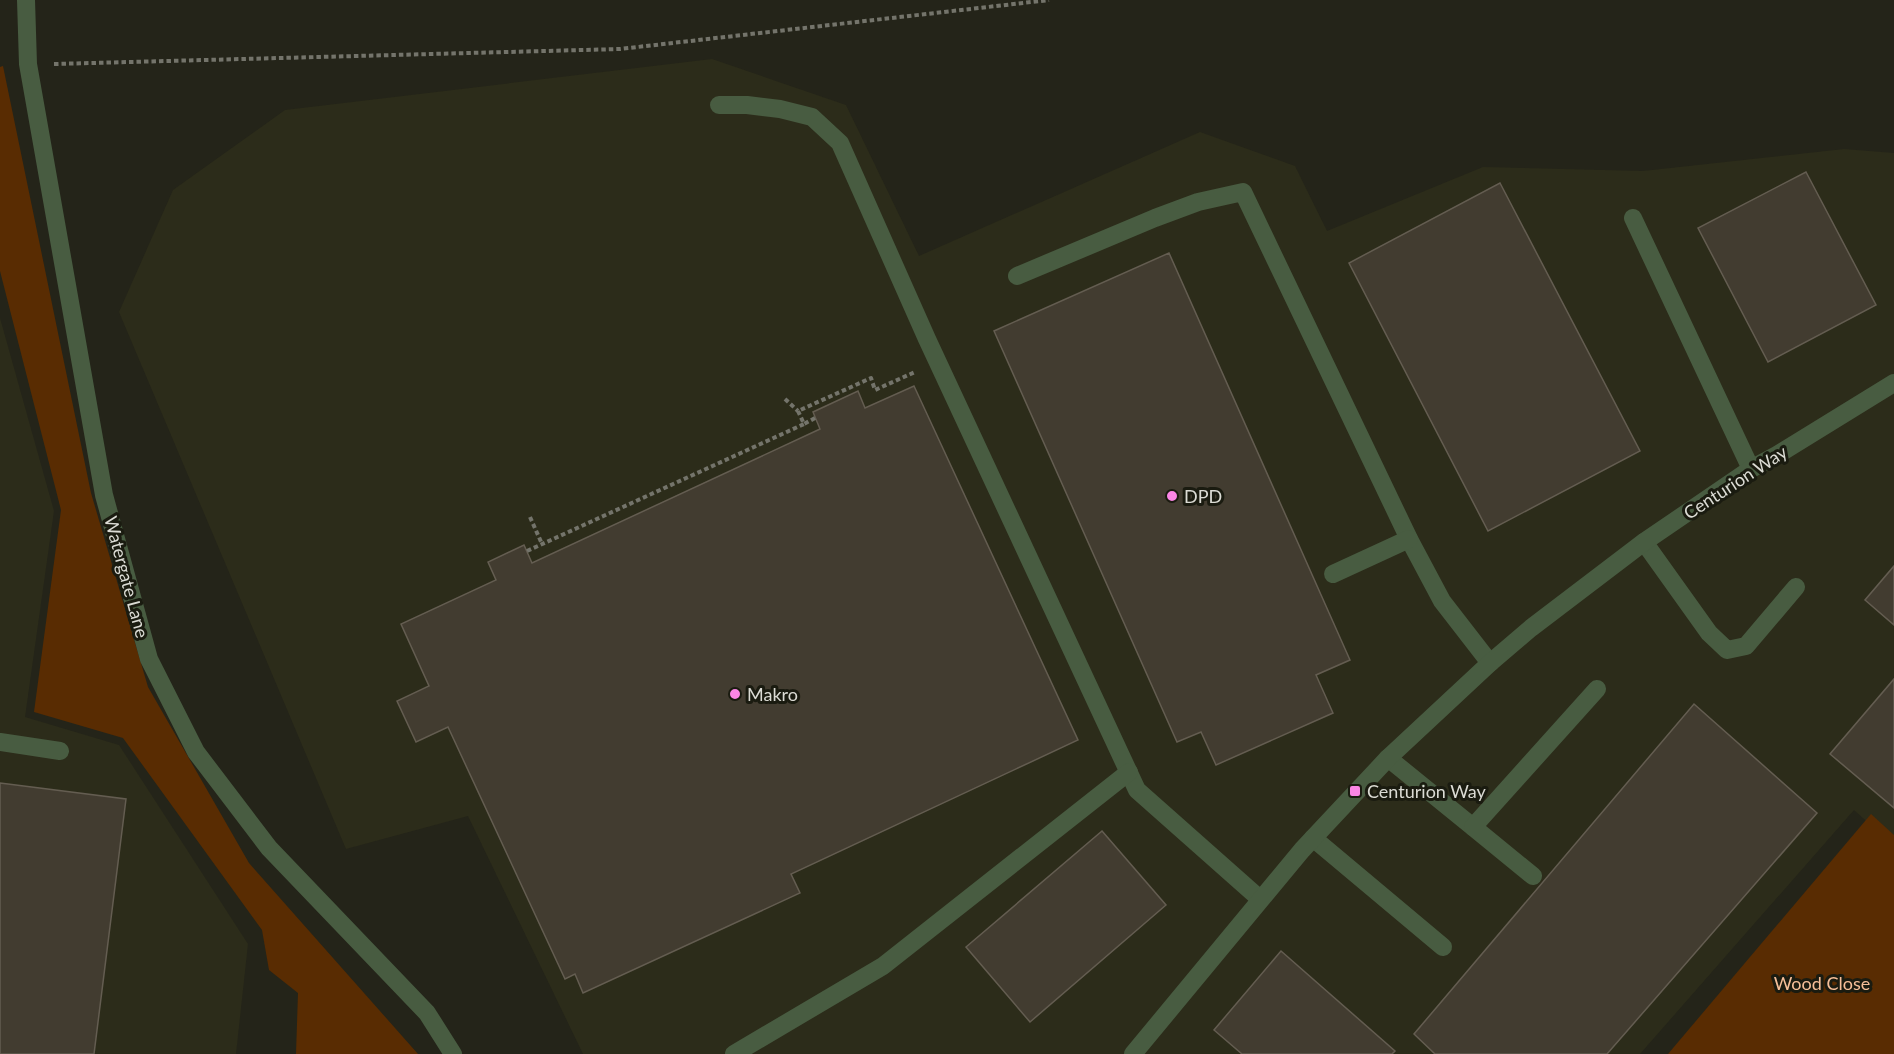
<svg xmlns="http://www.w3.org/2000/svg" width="1894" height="1054" font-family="Lato,sans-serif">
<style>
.built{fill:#2c2c1a}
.green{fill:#592c02}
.building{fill:#423c30;stroke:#645d51;stroke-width:1.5}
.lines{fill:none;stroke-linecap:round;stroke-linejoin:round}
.path{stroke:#74746b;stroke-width:4;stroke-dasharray:4.5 3;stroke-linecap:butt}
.minor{stroke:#485c41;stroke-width:18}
.poi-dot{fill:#fb86e5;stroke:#1a1b10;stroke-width:2}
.labels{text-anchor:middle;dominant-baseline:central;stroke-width:6;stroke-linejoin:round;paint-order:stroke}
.street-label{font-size:18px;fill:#dbdbd4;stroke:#1a1b10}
.poi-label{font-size:18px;fill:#dbdbd4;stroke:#1a1b10;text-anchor:start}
.park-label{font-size:18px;fill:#f6bf98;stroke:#1a1b10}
</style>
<rect width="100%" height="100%" fill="#242419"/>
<g class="built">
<path d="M712 59 846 105 919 256 1200 132 1295 166 1327 231 1483 167 1643 171 1844 149 1894 153V846L1854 810 1640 1054H583L468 816 346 849 119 312 173 190 285 110Z"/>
<path d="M0 318 54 511 25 717 119 745 248 944 236 1054H0Z"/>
</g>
<g class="green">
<path d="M3 66 91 493 148 687 249 863 418 1054H296L298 993 269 970 262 930 123 738 34 712 61 510 0 271V67Z"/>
<path d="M1871 814 1894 835V1054H1668Z"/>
</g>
<g class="building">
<path d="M1806 172 1876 305 1768 362 1698 228Z"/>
<path d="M1500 183 1640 451 1488 531 1349 263Z"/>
<path d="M1169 253 1350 660 1316 675 1333 713 1216 765 1201 732 1177 742 994 331Z"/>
<path d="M914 386 1078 740 791 874 800 893 583 993 575 974 565 979 448 727 416 742 397 701 429 686 401 624 496 580 488 562 524 545 532 563 820 429 813 412 858 391 865 408Z"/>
<path d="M1894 566V625L1865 600Z"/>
<path d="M1894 679V808L1830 754Z"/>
<path d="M1694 704 1817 813 1607 1054H1435L1414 1034Z"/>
<path d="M0 783 126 799 94 1054H0Z"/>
<path d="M1102 831 1166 905 1030 1022 966 947Z"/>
<path d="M1281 951 1395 1051 1392 1054H1242L1214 1030Z"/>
</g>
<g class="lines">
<g class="path">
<path d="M54 64 620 49 1049 0"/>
<path d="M785 399 798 411"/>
<path d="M815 418 804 424 798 411 871 378 875 390 915 372"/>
<path d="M530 517 542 544"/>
<path d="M527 551 804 424"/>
</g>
<g class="minor">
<path d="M26 0 28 64 104 495 149 659 196 752 269 848 427 1013 453 1054"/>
<path d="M719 105H747L780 109 812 117 840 143 927 339 1137 790 1260 899"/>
<path d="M1633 218 1751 469"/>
<path d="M1017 276 1155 218 1198 202 1243 192 1409 539 1442 601 1490 663"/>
<path d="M1644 542 1709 633 1727 650 1746 646 1796 587"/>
<path d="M1333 574 1409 539"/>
<path d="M0 742 60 751"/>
<path d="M1388 758 1473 827"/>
<path d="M1313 838 1443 947"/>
<path d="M1533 876 1473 827 1597 689"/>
<path d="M734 1054 883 966 1129 772"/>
<path d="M1133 1054 1302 850 1388 758 1490 663 1531 628 1644 542 1751 469 1777 455 1894 383"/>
</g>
</g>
<g class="poi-dot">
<circle cx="1172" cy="496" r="6"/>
<circle cx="735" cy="694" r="6"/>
<rect x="1349" y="785" width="12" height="12" rx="3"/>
</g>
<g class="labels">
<g class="street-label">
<text transform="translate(1735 482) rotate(-33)">Centurion Way</text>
<text transform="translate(127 577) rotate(75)">Watergate Lane</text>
</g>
<g class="poi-label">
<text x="1184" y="496">DPD</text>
<text x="747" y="694">Makro</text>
<text x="1367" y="791">Centurion Way</text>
</g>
<g class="park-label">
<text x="1822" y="983">Wood Close</text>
</g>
</g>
</svg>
